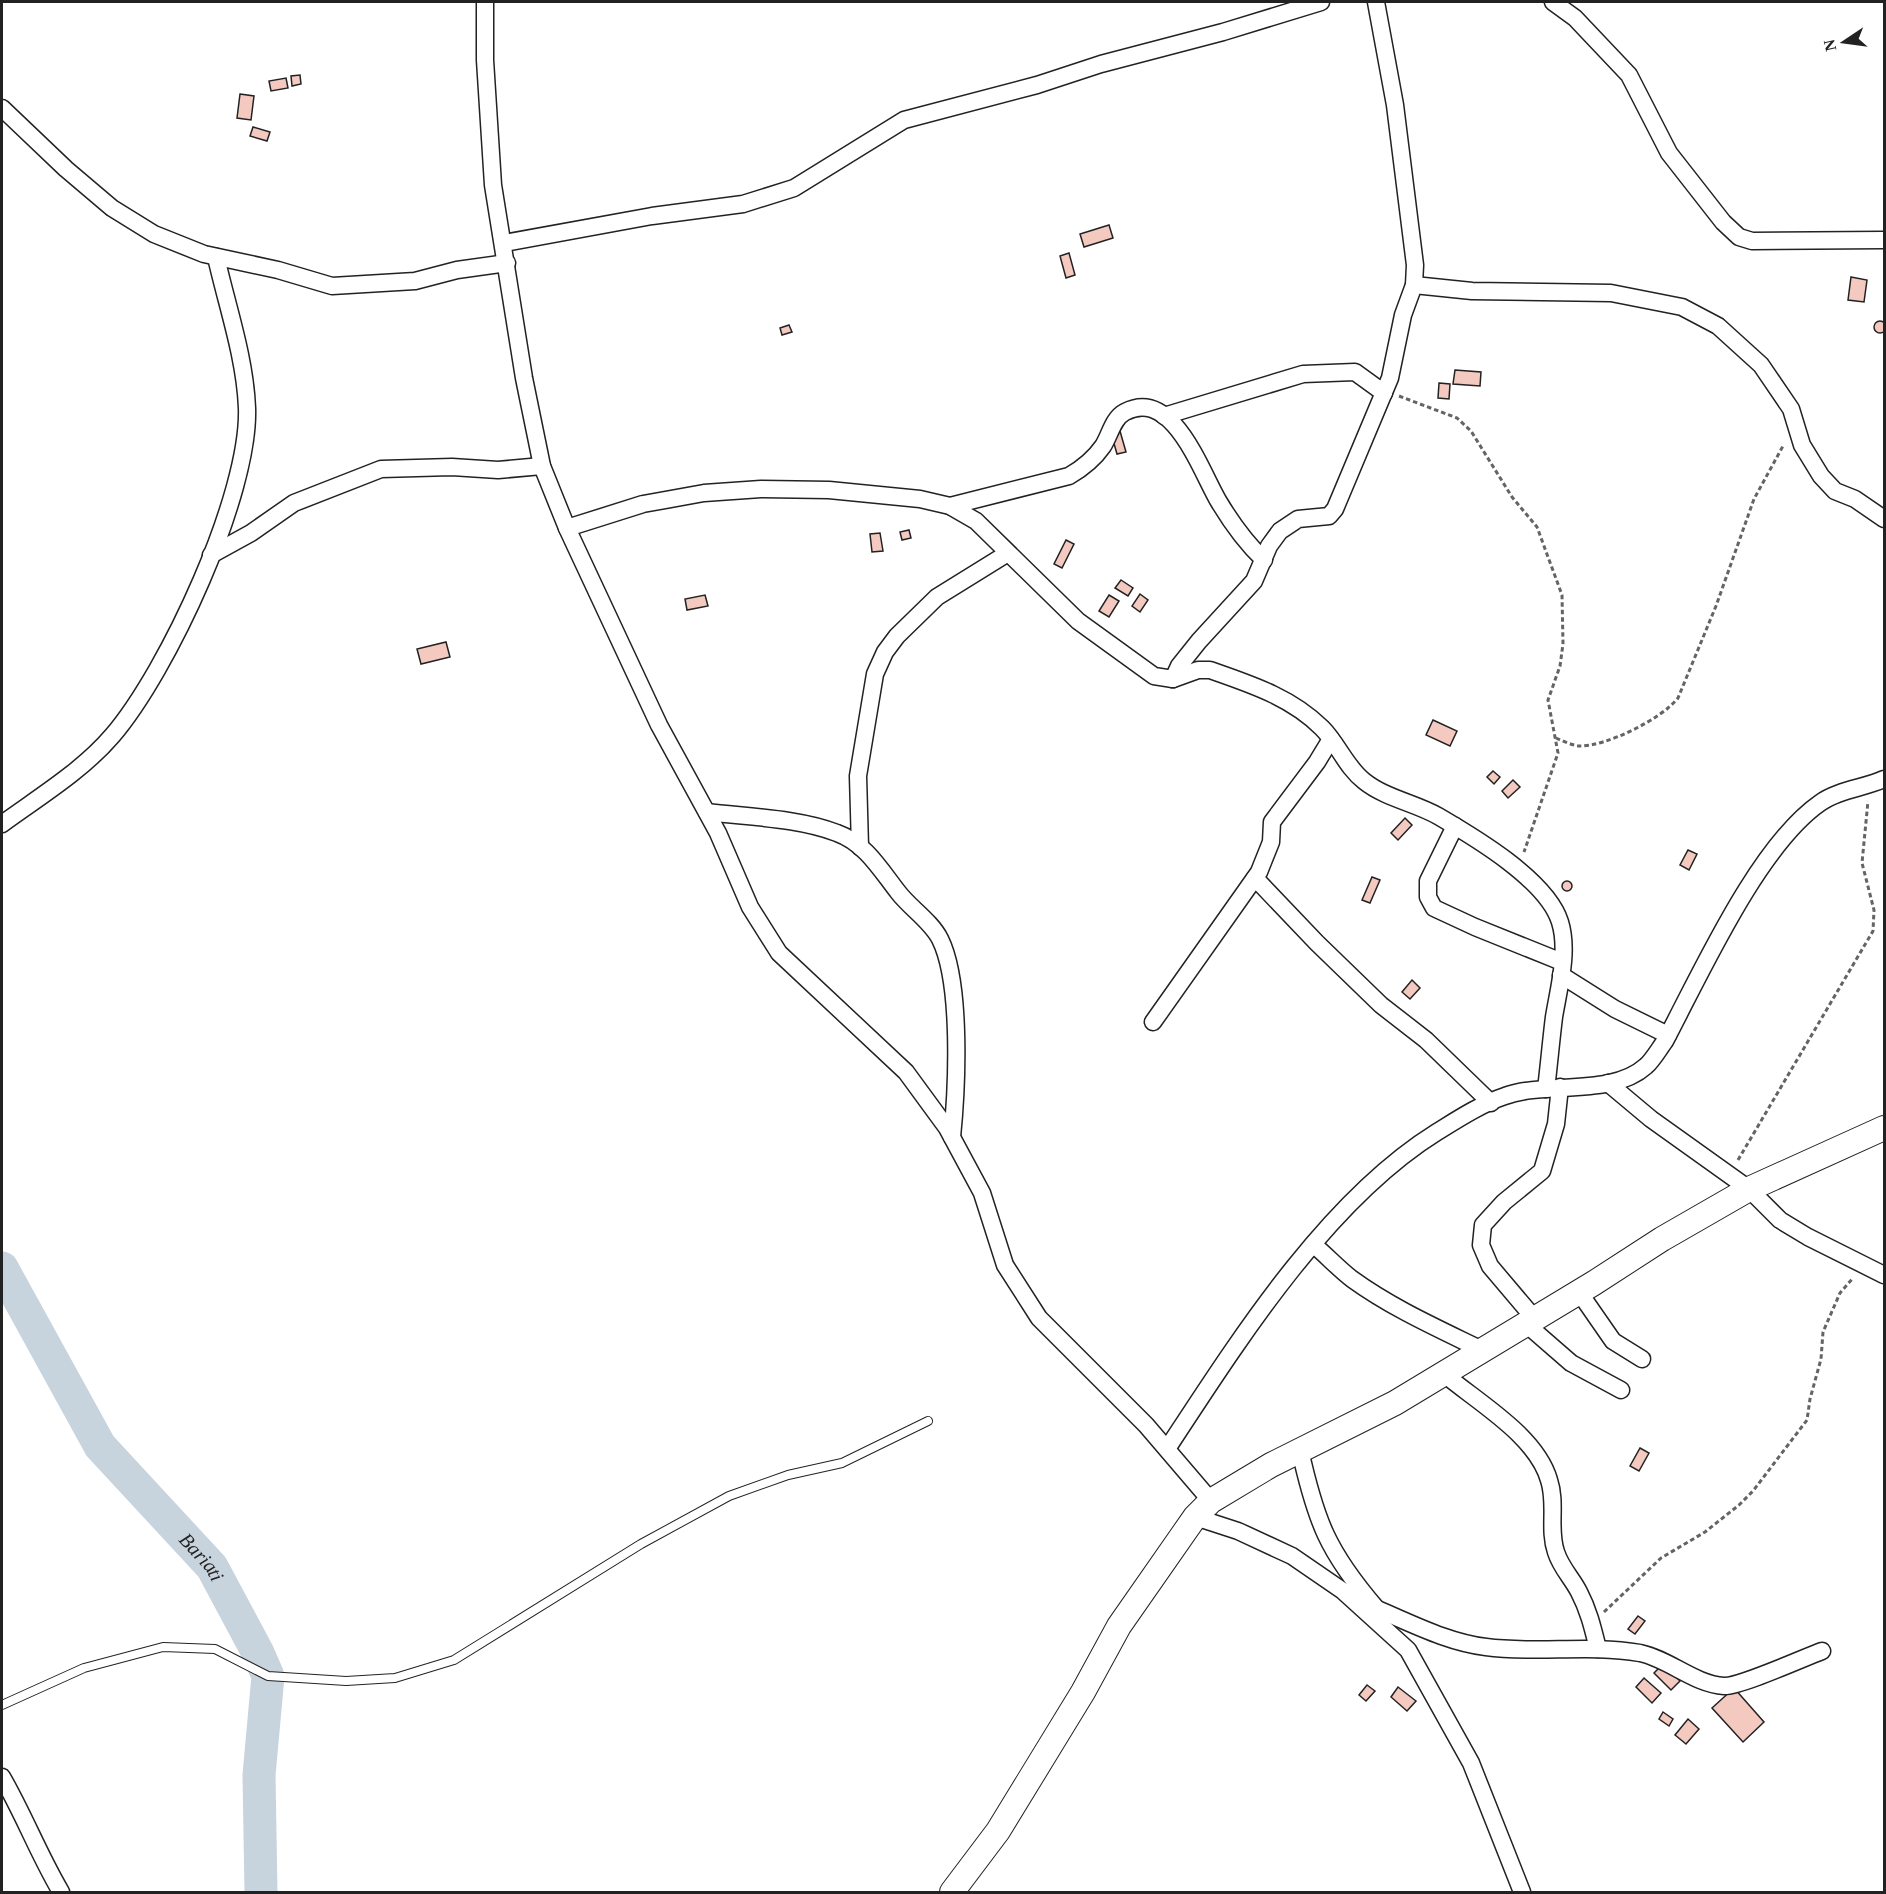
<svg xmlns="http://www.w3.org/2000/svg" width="1886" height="1894" font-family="Georgia,serif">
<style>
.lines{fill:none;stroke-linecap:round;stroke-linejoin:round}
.river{stroke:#c7d3dd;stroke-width:33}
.building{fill:#f3c9c0;stroke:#222;stroke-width:1.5}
.lane-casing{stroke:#222;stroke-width:10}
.street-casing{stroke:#222;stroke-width:19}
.secondary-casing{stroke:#222;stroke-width:26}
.path{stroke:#646464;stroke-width:3;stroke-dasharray:4.5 3;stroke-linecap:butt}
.lane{stroke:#fff;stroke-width:8}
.street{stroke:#fff;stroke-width:16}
.secondary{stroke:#fff;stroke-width:24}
.labels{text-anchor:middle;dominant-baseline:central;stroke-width:4.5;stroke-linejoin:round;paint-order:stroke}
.water-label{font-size:20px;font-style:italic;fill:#222;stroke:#fff}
</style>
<rect width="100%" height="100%" fill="#fff"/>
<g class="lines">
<path class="river" id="s1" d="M2 1268 100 1446 212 1567 258 1653 268 1676 259 1775 261 1892"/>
</g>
<g class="building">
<path d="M300 75 301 84 292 86 291 76Z"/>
<path d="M286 78 288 88 271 91 269 81Z"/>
<path d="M240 94 254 96 251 120 237 118Z"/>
<path d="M253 127 270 132 267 141 250 136Z"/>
<path d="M1109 225 1113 238 1084 247 1080 234Z"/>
<path d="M1069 253 1075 275 1066 278 1060 256Z"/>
<path d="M1851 277 1867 280 1864 302 1848 300Z"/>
<circle cx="1880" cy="327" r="6"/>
<path d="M789 325 792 332 782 335 780 328Z"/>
<path d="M1455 370 1481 372 1480 386 1453 384Z"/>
<path d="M1439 383 1450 384 1449 399 1438 398Z"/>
<path d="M1120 431 1126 452 1117 454 1111 433Z"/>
<path d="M909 530 911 538 902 540 900 532Z"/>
<path d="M880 533 883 551 872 552 870 534Z"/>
<path d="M1066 540 1074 544 1062 568 1054 564Z"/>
<path d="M1121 580 1133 588 1128 596 1115 588Z"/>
<path d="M1140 594 1148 600 1140 612 1132 606Z"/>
<path d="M705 595 708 606 687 610 685 599Z"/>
<path d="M1109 595 1119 601 1109 617 1099 611Z"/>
<path d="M446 642 450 657 421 664 417 649Z"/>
<path d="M1433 720 1457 731 1450 746 1426 735Z"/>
<path d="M1493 771 1500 777 1494 784 1487 777Z"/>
<path d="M1513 780 1520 787 1508 798 1502 791Z"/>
<path d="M1405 818 1412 825 1398 840 1391 833Z"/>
<path d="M1688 850 1697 854 1689 870 1680 865Z"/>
<path d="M1372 877 1380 880 1370 903 1362 900Z"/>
<circle cx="1567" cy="886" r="5"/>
<path d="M1412 980 1420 988 1410 999 1402 992Z"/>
<path d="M1640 1448 1649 1453 1639 1471 1630 1466Z"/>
<path d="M1638 1616 1645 1621 1635 1634 1628 1629Z"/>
<path d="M1663 1664 1680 1681 1671 1690 1654 1673Z"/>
<path d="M1644 1678 1661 1693 1652 1703 1636 1687Z"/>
<path d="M1367 1685 1375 1691 1366 1701 1359 1695Z"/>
<path d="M1398 1687 1416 1701 1407 1711 1391 1697Z"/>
<path d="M1734 1688 1764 1722 1743 1742 1712 1708Z"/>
<path d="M1663 1712 1673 1719 1669 1726 1659 1719Z"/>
<path d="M1688 1719 1699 1729 1686 1744 1675 1735Z"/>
</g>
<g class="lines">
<defs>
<path id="lane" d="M2 1705 84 1668 163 1647 215 1649 268 1676 346 1681 395 1678 454 1660 641 1544 729 1496 788 1475 842 1463 928 1421"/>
<g id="street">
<path d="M485 2V60L493 185 524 378 542 466 567 528 659 725 718 833 750 907 779 953 906 1072 947 1128 982 1193 1005 1265 1039 1318 1146 1425 1211 1501"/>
<path d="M1553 2 1575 18 1629 75 1669 153 1723 222 1739 237 1752 241 1884 240"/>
<path d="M2 108 66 169 112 208 154 234 204 254 278 270 332 286 415 281 457 270 507 263"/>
<path d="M504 243 652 216 743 204 794 188 904 120 1037 85 1101 64 1223 32 1321 2"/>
<path d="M1414 285 1472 291 1611 293 1682 307 1718 326 1761 365 1791 409 1802 445 1821 476 1835 491 1855 499 1884 519"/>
<path d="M1164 416 1303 374 1355 372 1384 393"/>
<path d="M950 506 1069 476C1083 468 1094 459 1103 446 1110 435 1113 418 1125 412 1173 387 1201 472 1219 502 1231 522 1247 544 1264 560"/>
<path d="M567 528 643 504 704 493 761 489 829 490 920 499 950 506 976 521 1078 621 1154 676 1173 679 1198 670H1210C1250 684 1291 697 1322 728 1338 744 1346 767 1364 781 1385 798 1415 803 1438 816 1474 837 1547 880 1560 922 1569 951 1559 987 1554 1017 1551 1041 1549 1065 1546 1089"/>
<path d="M211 555 251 533 294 503 381 469 452 467 498 470 542 466"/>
<path d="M1173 679 1179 666 1199 641 1254 581 1269 546 1280 531 1298 519 1329 516 1335 509 1390 378 1403 315 1414 285 1415 265 1395 105 1376 2"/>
<path d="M707 812C747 817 799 818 837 833 865 843 880 869 898 892 910 908 931 921 940 939 962 983 957 1088 952 1137"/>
<path d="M2 824C39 797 82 771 112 736 168 671 250 494 247 408 245 357 227 306 216 257"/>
<path d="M1455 826 1428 881V897L1434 908 1475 927 1562 962"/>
<path d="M860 847 858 776 875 674 885 652 897 636 937 597 1008 553"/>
<path d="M1255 878 1317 943 1381 1005 1426 1040 1491 1103"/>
<path d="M1561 975 1615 1009 1668 1035"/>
<path d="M1153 1022 1259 872 1271 842 1272 822 1317 762 1331 739"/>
<path d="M1608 1083 1651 1119 1749 1189 1780 1220 1808 1237 1884 1275"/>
<path d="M1314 1245C1327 1256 1339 1269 1352 1279 1392 1308 1437 1328 1482 1350"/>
<path d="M1579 1292 1613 1341 1642 1359"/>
<path d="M1534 1318 1490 1266 1481 1245 1483 1225 1504 1202 1542 1171 1556 1124 1560 1087"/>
<path d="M1525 1323 1571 1363 1621 1390"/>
<path d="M1443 1373C1477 1402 1536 1435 1549 1480 1557 1504 1548 1529 1556 1552 1561 1568 1572 1578 1579 1592 1589 1611 1593 1629 1598 1649"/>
<path d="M1167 1449C1238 1341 1326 1201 1437 1132 1458 1119 1481 1104 1505 1096 1546 1081 1612 1097 1646 1066 1653 1060 1659 1049 1665 1041 1701 973 1758 846 1820 803 1838 790 1864 788 1884 779"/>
<path d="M1300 1450C1316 1522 1328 1552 1376 1608"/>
<path d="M1195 1517 1238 1531 1292 1556 1343 1591 1408 1650 1471 1763 1522 1892"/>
<path d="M1362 1603C1402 1618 1443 1642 1486 1647 1537 1654 1588 1644 1640 1653 1669 1659 1694 1684 1724 1686 1739 1687 1803 1658 1822 1651"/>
<path d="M2 1777C24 1815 39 1855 61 1892"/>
</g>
<path id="secondary" d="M952 1892 998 1831 1083 1692 1119 1626 1195 1517 1211 1501 1271 1465 1395 1403 1594 1283 1662 1239 1749 1189 1884 1128"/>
</defs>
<use href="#lane" class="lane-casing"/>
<use href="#street" class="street-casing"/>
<use href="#secondary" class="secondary-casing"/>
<g class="path">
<path d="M1399 396 1457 418 1471 431 1512 497 1537 527 1562 595 1563 644 1560 666 1548 700 1558 753 1524 852"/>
<path d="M1556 738C1563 741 1571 745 1579 746 1605 747 1662 719 1678 698L1716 606 1754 499 1783 446"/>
<path d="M1738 1160 1873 931 1874 910 1862 863 1868 801"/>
<path d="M1604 1612 1661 1558 1705 1532 1739 1505 1753 1491 1807 1420 1810 1399 1821 1359 1823 1332 1840 1293 1853 1278"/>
</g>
<use href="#lane" class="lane"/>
<use href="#street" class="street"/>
<use href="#secondary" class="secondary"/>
</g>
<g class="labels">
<g class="water-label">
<text stroke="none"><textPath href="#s1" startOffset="354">Bariati</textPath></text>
</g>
</g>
<rect width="1886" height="1894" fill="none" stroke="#222222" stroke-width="6"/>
<g transform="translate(1844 42) rotate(257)" stroke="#ffffff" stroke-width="4.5" paint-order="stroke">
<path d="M0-4.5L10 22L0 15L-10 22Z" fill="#222222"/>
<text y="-9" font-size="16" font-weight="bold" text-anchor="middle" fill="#222222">N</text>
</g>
</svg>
